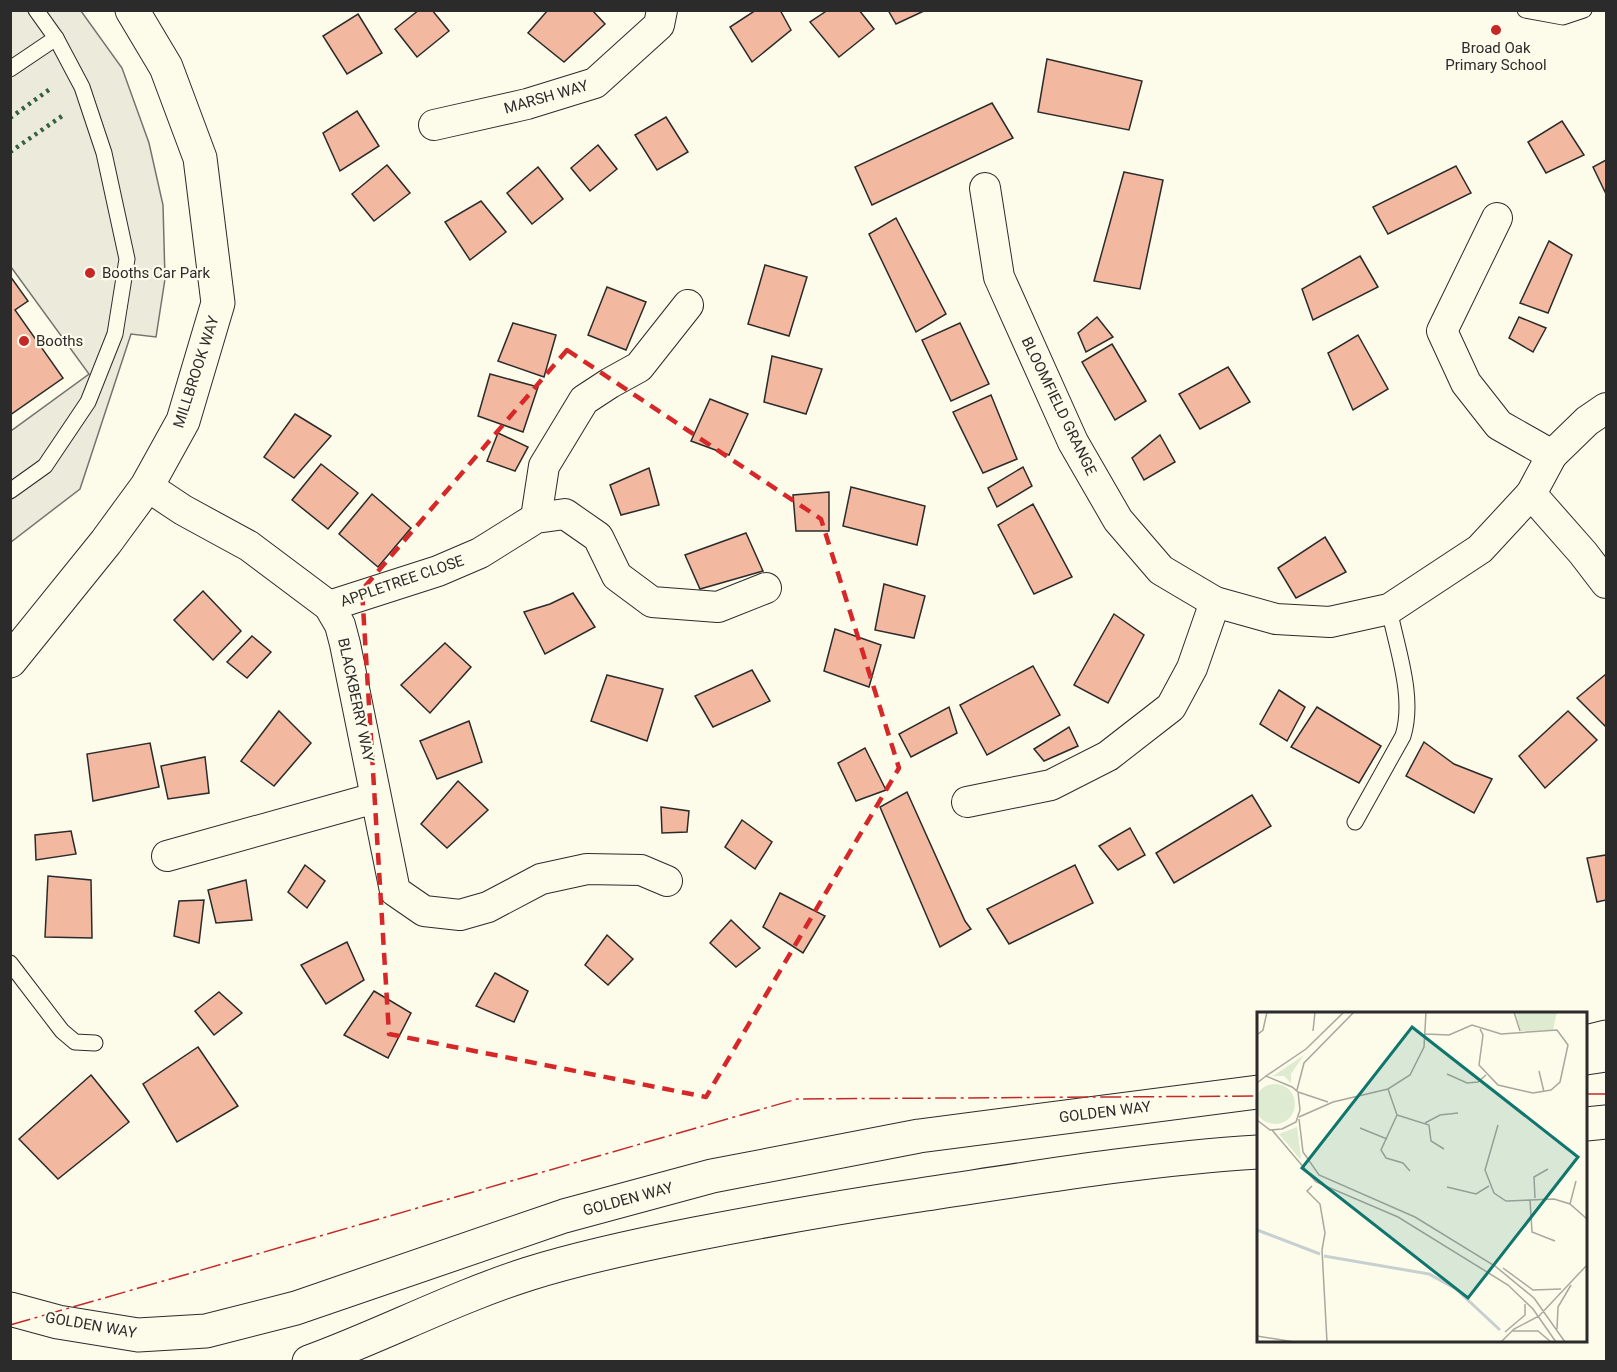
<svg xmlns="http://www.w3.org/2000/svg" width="1617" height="1372" font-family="Roboto,sans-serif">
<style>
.parking{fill:#eceadb;stroke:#74746e;stroke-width:1.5}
.building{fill:#f2b8a0;stroke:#2b2b2b;stroke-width:1.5}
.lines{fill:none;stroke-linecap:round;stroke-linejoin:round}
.lane-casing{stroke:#2b2b2b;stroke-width:17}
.street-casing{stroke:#2b2b2b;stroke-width:32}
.secondary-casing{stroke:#2b2b2b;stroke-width:35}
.highway-casing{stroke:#2b2b2b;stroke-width:35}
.lane{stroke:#fdfbea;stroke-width:15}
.street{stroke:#fdfbea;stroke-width:30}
.secondary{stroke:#fdfbea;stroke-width:33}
.highway{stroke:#fdfbea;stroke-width:33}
.hedge{stroke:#34623c;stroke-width:4.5;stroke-dasharray:3 4.5;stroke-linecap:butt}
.power{stroke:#c62828;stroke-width:1.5;stroke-dasharray:21 4.5 3 4.5;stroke-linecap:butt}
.marked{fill:none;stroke:#d62828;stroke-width:4.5;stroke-dasharray:12 8;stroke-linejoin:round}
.poi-dot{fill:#c62828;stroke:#fdfbea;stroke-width:2}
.labels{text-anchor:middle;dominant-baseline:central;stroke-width:4.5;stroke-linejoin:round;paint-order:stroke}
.poi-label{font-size:15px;fill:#2b2b2b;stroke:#fdfbea;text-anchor:start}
.street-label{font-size:15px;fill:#2b2b2b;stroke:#fdfbea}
.inset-river{fill:none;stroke:#c7d0d0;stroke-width:3}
.inset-road{fill:none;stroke:#a9a89e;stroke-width:1.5}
.view{fill:#0f766e;fill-opacity:0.15;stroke:#0f766e;stroke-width:3}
.inset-edge{fill:none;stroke:#2b2b2b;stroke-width:3}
</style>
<rect width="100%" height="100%" fill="#fdfbea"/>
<path class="parking" d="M11 11H81L122 68 149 143 163 205 165 279 156 337 131 334 80 489 11 542V431L89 374 11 267Z"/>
<g class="building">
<path d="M419 10H432L449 31 417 57 395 29Z"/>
<path d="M548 10H592L605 24 564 62 528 33Z"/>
<path d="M756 10H780L791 30 752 62 730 27Z"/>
<path d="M828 10H859L874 29 839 57 810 22Z"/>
<path d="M888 10H926L896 24Z"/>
<path d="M358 14 382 53 347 74 323 36Z"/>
<path d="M1047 59 1142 81 1129 130 1038 112Z"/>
<path d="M992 103 1013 138 872 205 855 167Z"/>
<path d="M357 111 379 146 340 171 323 133Z"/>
<path d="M666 117 688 152 657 170 635 135Z"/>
<path d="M1562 121 1584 155 1546 173 1528 142Z"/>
<path d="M598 145 617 169 590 191 571 168Z"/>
<path d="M1606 160V194L1593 167Z"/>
<path d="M387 165 410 193 374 221 352 194Z"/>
<path d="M1456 166 1471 193 1388 234 1373 207Z"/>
<path d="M538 167 563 199 532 224 507 193Z"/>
<path d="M1124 172 1163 180 1140 289 1094 281Z"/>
<path d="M481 201 506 232 470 260 445 222Z"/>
<path d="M896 218 946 314 916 332 869 234Z"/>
<path d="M1549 241 1572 255 1548 313 1520 303Z"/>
<path d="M1360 256 1378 287 1313 320 1302 289Z"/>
<path d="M765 265 807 277 789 336 748 324Z"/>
<path d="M10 276 28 301 15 310 63 378 10 415Z"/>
<path d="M607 287 646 302 626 350 588 335Z"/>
<path d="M1097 317 1113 337 1086 352 1078 333Z"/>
<path d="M1519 317 1546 328 1533 352 1509 338Z"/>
<path d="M513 323 556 335 544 377 498 361Z"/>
<path d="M960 323 989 384 951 401 922 340Z"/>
<path d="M1358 335 1388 389 1353 410 1328 353Z"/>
<path d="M1112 344 1146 401 1115 420 1082 362Z"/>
<path d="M772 356 822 369 806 414 764 402Z"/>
<path d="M1228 367 1250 402 1200 429 1179 394Z"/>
<path d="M490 374 538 387 523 432 478 416Z"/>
<path d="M991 395 1017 459 983 473 953 412Z"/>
<path d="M710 399 748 414 729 455 691 441Z"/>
<path d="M295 414 331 436 294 478 264 457Z"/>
<path d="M498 433 528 447 515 471 487 461Z"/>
<path d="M1160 435 1175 462 1144 480 1132 458Z"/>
<path d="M321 464 358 493 328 529 292 500Z"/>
<path d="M1023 467 1032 486 997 507 988 488Z"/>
<path d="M649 468 659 505 621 515 610 485Z"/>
<path d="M851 487 925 506 917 545 843 526Z"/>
<path d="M829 492V531H796L793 495Z"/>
<path d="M372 494 411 528 378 567 339 534Z"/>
<path d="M1033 504 1072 577 1034 594 998 525Z"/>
<path d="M746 533 763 571 700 589 685 555Z"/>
<path d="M1325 537 1346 572 1296 598 1278 568Z"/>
<path d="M884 584 925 596 914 638 875 630Z"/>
<path d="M203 591 241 631 213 660 174 620Z"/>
<path d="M573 593 595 627 545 654 524 612 550 604Z"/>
<path d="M1114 614 1144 635 1108 703 1074 685Z"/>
<path d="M835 629 881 645 869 687 824 671Z"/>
<path d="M252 636 271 652 247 678 227 662Z"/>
<path d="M445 643 471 667 430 713 401 685Z"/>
<path d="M1033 666 1060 715 987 755 960 705Z"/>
<path d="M752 670 770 701 713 727 695 696Z"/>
<path d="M1606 674V727L1577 698Z"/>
<path d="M607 675 663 689 647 741 591 721Z"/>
<path d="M1279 690 1305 707 1287 741 1260 724Z"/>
<path d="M949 707 957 733 911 757 899 734Z"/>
<path d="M1317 707 1381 746 1359 783 1291 747Z"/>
<path d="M279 711 311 743 274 786 241 761Z"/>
<path d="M1568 711 1597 740 1545 788 1519 756Z"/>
<path d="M469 721 482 762 437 779 420 741Z"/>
<path d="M1069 727 1078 746 1044 761 1034 749Z"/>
<path d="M1424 742 1454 764 1492 779 1474 813 1406 776Z"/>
<path d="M150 743 159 787 93 801 87 754Z"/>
<path d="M865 748 886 790 856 801 838 763Z"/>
<path d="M205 757 209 793 168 799 161 766Z"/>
<path d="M458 781 488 810 447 848 421 824Z"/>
<path d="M907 792 965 921 971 929 940 947 880 807Z"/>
<path d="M1252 795 1271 826 1174 883 1156 853Z"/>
<path d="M661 807 689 811 687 832 662 833Z"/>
<path d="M742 820 772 842 755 869 725 847Z"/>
<path d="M1130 828 1145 855 1118 870 1099 846Z"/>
<path d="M71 831 76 854 36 860 35 835Z"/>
<path d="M1606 855V900L1597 902 1587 858Z"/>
<path d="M305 865 325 881 307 908 288 892Z"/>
<path d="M1075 865 1093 903 1009 944 987 909Z"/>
<path d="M48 876 91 880 92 938 45 937Z"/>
<path d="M246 880 252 920 216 923 208 890Z"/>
<path d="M780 893 825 916 803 953 763 927Z"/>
<path d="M204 900 199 943 174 936 179 901Z"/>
<path d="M731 920 760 948 736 967 710 943Z"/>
<path d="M607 935 633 959 608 985 585 965Z"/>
<path d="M347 942 364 980 326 1004 301 965Z"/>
<path d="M495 973 528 991 514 1022 476 1006Z"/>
<path d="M374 991 411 1013 388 1058 344 1035Z"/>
<path d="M219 992 242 1013 214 1035 195 1011Z"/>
<path d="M198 1047 238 1106 177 1142 143 1084Z"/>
<path d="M91 1075 129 1122 58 1179 19 1139Z"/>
</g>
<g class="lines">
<defs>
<g id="lane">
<path d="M1525 10 1563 17 1584 10"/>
<path d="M10 69 56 38"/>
<path d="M10 491 45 466 88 402 115 334 127 259 104 153 82 87 56 38 36 10"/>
<path d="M1355 822 1403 736C1415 697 1397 649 1389 609"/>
<path d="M10 963 62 1031 75 1042 95 1043"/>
</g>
<g id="street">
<path d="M434 125 527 104 595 83 659 25 662 10"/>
<path d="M985 188 999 277 1073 442 1118 520 1161 570 1215 602 1276 619 1330 622 1389 609 1480 549 1531 494 1552 455 1587 421 1606 408"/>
<path d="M1497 218 1442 331 1466 383 1499 425 1552 455"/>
<path d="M147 486 183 510 249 546 329 606 340 625 345 644 395 891 424 911 460 915 488 907 541 879 587 869 641 870 667 881"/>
<path d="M1531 494 1583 553 1606 583"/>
<path d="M536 518 544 466 584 400 610 383 639 367 688 305"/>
<path d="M329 606 438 571 480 553 536 518 565 514 598 537 617 576 652 602 718 607 766 588"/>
<path d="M967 802 1051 785 1108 756 1171 707 1192 668 1215 602"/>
<path d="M167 856 375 798"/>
</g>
<g id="secondary">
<path d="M10 661 106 542 147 486 183 421 218 303 200 158 166 67 132 10"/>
<path d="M1586 1042 1606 1037"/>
</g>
<g id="highway">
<path d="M1586 1058 1606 1055"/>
<path d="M1586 1124 1606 1122"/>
<path d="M10 1309 58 1322 138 1335 206 1331 296 1308 564 1216 712 1176 919 1136 1258 1092"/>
<path d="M309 1362C383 1335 453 1298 528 1274 582 1257 639 1245 695 1234 767 1220 840 1207 913 1196 1027 1179 1143 1159 1258 1152"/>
</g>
</defs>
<use href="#lane" class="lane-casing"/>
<use href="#street" class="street-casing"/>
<use href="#secondary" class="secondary-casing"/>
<use href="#highway" class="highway-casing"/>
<use href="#lane" class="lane"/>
<use href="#street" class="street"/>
<use href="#secondary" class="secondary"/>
<use href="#highway" class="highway"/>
<g class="hedge">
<path d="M10 118 50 89"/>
<path d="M10 152 65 114"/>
</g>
<g class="power">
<path d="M1586 1094H1606"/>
<path d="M10 1325 797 1099 1258 1096"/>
</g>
</g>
<path class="marked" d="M567 350 821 519 899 768 706 1097 389 1034 362 590Z"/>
<g class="poi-dot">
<circle cx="1496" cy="30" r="6"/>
<circle cx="90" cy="273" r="6"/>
<circle cx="24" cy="341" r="6"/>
</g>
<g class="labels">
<g class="poi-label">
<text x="1496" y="48" text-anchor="middle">Broad Oak<tspan x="1496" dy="17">Primary School</tspan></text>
<text x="102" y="273">Booths Car Park</text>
<text x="36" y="341">Booths</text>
</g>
<g class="street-label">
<text transform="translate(546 97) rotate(-16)">MARSH WAY</text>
<text transform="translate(196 372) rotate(-72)">MILLBROOK WAY</text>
<text transform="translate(1059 406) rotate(64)">BLOOMFIELD GRANGE</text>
<text transform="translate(402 581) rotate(-19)">APPLETREE CLOSE</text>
<text transform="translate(356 700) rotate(78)">BLACKBERRY WAY</text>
<text transform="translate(1105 1112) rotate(-7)">GOLDEN WAY</text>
<text transform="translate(628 1199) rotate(-15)">GOLDEN WAY</text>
<text transform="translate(91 1325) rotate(10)">GOLDEN WAY</text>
</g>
</g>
<g transform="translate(1257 1012)">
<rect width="330" height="330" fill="#fdfbea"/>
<path d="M259 0H300L296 18 263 19ZM47 43 34 62V71L27 64H16ZM-2 92a20 20 0 1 1 40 0a20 20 0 1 1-40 0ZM40 115 44 145 43 147 22 122Z" fill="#deebd1"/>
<path class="inset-river" d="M0 218 63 242M67 244 172 262 199 277 243 318"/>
<path class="inset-road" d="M257 0 263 19M56 19 58 0M168 22 192 23 215 13 244 22 300 18 311 33 303 70 294 78 276 81 241 73 222 53 226 23 223 17M0 23 6 18 10 0M282 59 287 80M190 62 210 71 221 70 229 63M9 64 49 37 87 0M0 71 9 64 35 75 41 80 43 98 39 110 25 117 13 118 0 108M131 77 140 103 124 138 129 146 146 151 153 159M40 78 47 51 97 0M41 80 71 90M140 103 172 113 174 129 187 137M42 105 76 90 131 77 153 63 167 35 169 0M42 107 46 140 62 163 158 205 238 254 277 286 308 330M168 111 183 103 201 101M241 113 228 158 237 181 249 189 297 187 313 192 330 207M103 116 130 127M15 118 59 170 141 205 251 273 276 297 299 330M55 174 50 179 63 192 68 221 65 238 70 330M190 175 219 182 232 174M278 186 277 165 291 157M273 188 275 220 298 229M313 192 319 169M246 256 276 278 304 277M300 317 301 295 314 273M256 319H281L294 330M248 320 268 303V292M0 324 37 330M244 330 257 317 282 304 330 253"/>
<path class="view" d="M155 15 321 145 211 286 45 156Z"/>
<rect width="330" height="330" class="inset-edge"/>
</g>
<rect width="1617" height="1372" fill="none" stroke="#2b2b2b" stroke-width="24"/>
</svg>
